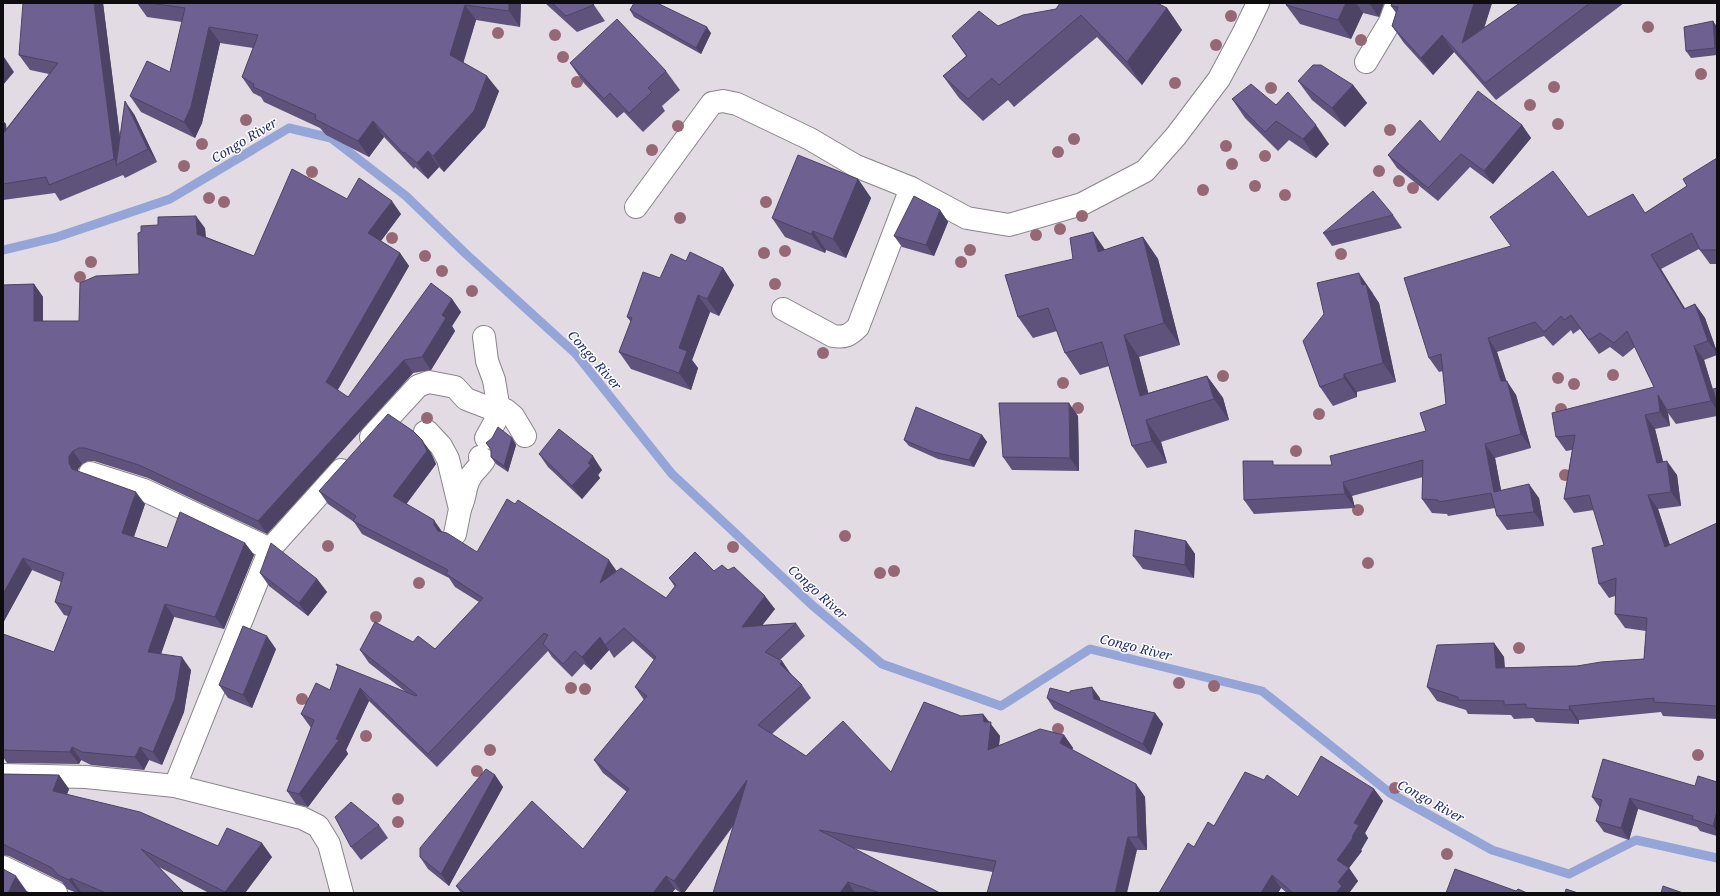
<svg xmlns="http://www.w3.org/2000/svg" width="1720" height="896" font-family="'Noto Serif',serif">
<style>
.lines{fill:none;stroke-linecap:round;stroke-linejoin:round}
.stream{stroke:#95a5d8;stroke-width:9}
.minor-casing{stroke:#8a848b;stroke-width:24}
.minor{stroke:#fff;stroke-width:22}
.tree{fill:#966876}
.wall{fill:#5f537c}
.shaded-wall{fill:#4d4365}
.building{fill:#6e6090;stroke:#4d4365}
.labels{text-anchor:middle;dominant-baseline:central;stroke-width:3;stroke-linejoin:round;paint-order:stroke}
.water-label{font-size:13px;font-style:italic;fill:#232d6a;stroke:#fff}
</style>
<rect width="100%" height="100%" fill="#e2dbe3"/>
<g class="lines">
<path class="stream" d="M3 250 57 237 170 199 289 128 331 138 406 196 466 254 576 354 672 474 812 605 882 664 1001 706 1090 649 1262 691 1390 793 1492 850 1569 874 1636 840 1717 858"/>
<defs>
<g id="minor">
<path d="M1366 62 1390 22 1397 3"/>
<path d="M636 207 712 103 723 101 737 104 810 139 856 166 911 188 967 218 1009 225 1082 204 1145 171 1176 136 1219 79 1243 34 1258 3"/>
<path d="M783 309 833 336C845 338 850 335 858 327L911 188"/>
<path d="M484 337 487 361 494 380 498 404 496 420 486 438"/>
<path d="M425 432 427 431 441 446 448 459 460 509 455 534"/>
<path d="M371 437 418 386 429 382 455 387 466 399 492 409 506 410 513 416 525 436"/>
<path d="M90 473 144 490 270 549"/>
<path d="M460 508C466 499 464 487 470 478 473 471 480 467 484 460L480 457"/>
<path d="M3 775 86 777 175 786 302 818 318 826 329 844 342 893"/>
<path d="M175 786 270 549 341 470"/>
<path d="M3 867 56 893"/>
</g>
</defs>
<use href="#minor" class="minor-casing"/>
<use href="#minor" class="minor"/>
</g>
<g class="tree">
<circle cx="1231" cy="16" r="6"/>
<circle cx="1648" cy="27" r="6"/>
<circle cx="498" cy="33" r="6"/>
<circle cx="555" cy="35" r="6"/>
<circle cx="1361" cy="40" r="6"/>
<circle cx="1216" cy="45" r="6"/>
<circle cx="563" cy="57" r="6"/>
<circle cx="1701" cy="74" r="6"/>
<circle cx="577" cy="82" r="6"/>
<circle cx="1175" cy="83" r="6"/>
<circle cx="1554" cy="87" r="6"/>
<circle cx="1271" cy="88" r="6"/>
<circle cx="1530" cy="105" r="6"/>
<circle cx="246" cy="120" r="6"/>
<circle cx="1558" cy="124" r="6"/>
<circle cx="678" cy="126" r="6"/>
<circle cx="1390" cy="130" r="6"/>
<circle cx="1074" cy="139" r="6"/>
<circle cx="202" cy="144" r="6"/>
<circle cx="1226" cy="146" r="6"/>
<circle cx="652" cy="150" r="6"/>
<circle cx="1058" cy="152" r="6"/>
<circle cx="1265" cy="156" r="6"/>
<circle cx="1232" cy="164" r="6"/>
<circle cx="184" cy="166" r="6"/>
<circle cx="1379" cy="171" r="6"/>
<circle cx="312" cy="172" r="6"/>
<circle cx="1399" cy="181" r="6"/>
<circle cx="1255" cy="186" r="6"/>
<circle cx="1413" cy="188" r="6"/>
<circle cx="1203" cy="190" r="6"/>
<circle cx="1285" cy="195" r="6"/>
<circle cx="209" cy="198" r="6"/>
<circle cx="224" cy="202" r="6"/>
<circle cx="766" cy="202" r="6"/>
<circle cx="1082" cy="216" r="6"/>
<circle cx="680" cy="218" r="6"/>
<circle cx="1060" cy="229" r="6"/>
<circle cx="1036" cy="235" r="6"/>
<circle cx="392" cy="238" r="6"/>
<circle cx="970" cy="250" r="6"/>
<circle cx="785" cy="251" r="6"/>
<circle cx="764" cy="253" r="6"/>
<circle cx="1341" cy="254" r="6"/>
<circle cx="425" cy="256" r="6"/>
<circle cx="91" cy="262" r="6"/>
<circle cx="961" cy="262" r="6"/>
<circle cx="442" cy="271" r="6"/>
<circle cx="80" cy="277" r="6"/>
<circle cx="775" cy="284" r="6"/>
<circle cx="472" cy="291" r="6"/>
<circle cx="823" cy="353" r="6"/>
<circle cx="1613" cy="375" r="6"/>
<circle cx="1223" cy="376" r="6"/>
<circle cx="1558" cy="378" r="6"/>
<circle cx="1063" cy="383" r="6"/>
<circle cx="1574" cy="384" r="6"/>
<circle cx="1078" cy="408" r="6"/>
<circle cx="1561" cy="409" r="6"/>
<circle cx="1319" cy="414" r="6"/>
<circle cx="427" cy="418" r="6"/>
<circle cx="1296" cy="451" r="6"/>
<circle cx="1565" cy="475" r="6"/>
<circle cx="1358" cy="510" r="6"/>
<circle cx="845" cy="536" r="6"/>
<circle cx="328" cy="546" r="6"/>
<circle cx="733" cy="547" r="6"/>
<circle cx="1368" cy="563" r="6"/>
<circle cx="894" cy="571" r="6"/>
<circle cx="880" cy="573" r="6"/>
<circle cx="419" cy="583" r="6"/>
<circle cx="376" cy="617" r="6"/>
<circle cx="1519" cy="648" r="6"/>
<circle cx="1179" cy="683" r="6"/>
<circle cx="1214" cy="686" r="6"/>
<circle cx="571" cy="688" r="6"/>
<circle cx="585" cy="689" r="6"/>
<circle cx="302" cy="699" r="6"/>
<circle cx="1058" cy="729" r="6"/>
<circle cx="366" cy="736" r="6"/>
<circle cx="490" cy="750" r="6"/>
<circle cx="1698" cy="755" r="6"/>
<circle cx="477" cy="771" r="6"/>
<circle cx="1395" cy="788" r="6"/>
<circle cx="398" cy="799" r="6"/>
<circle cx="398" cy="822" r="6"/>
<circle cx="1447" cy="854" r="6"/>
</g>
<g class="wall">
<path d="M103 3 120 137 134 114 157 162 125 178 123 175 60 201 55 193 3 200V121L6 124V129L49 74 30 70 19 55Z"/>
<path d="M137 3H521L520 27 476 20 463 62 499 91 485 127 444 172 439 167 428 179 415 167 414 169 384 137 369 157 326 135 320 128 264 102 261 97 253 93 242 77 253 48 220 43 202 123 195 138 141 112 130 96 170 72 182 22 147 17Z"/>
<path d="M545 3H591L594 5 605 21 577 32Z"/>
<path d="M1287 3H1384L1379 17 1363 13 1351 39 1300 24 1286 5Z"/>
<path d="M1492 3 1484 28 1520 3H1624L1496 100 1454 52 1433 75 1404 43 1392 26 1396 13 1391 6Z"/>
<path d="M1167 8 1182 30 1142 85 1097 37 1014 107 1008 100 983 121 959 98 943 76 966 56 952 36 998 26 1056 9Z"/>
<path d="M630 10 711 33 701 54 634 17Z"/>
<path d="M1713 21 1717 27V55L1691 58 1686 51Z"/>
<path d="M570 63 666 71 680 90 662 106 665 111 643 132 624 112 617 118 583 82Z"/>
<path d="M1298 81 1353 85 1367 103 1345 127 1312 100Z"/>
<path d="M1232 99 1276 105 1329 144 1316 158 1289 140 1278 151 1245 118Z"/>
<path d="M1522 125 1531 138 1493 184 1470 167 1438 201 1397 168 1388 155 1440 142Z"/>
<path d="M1717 158V264H1710L1699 249 1661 269 1685 309 1695 304 1705 318 1717 352V355L1704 360 1716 399 1717 388V416L1676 424 1668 413 1670 426 1655 429 1663 462 1677 475 1681 506 1658 509 1670 545 1717 523V719L1663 716 1661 712 1579 720V724L1536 722 1533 718 1514 719 1511 715 1468 714 1466 710 1437 701 1427 687 1494 643 1504 657 1505 668 1577 666 1644 659 1646 631 1625 628 1615 614V596L1609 598 1599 584 1604 545 1594 510 1574 513 1564 499 1572 450 1566 451 1556 437 1654 387 1635 347 1623 357 1610 347 1599 354 1580 329 1573 334 1571 330 1553 346 1544 336 1497 352 1506 381 1516 395 1531 448 1495 458 1501 490 1539 498 1544 526 1507 530 1497 516 1495 508 1448 516 1447 514 1432 513 1422 499 1423 477 1352 496 1355 508 1254 514 1244 500 1275 465H1332L1426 431 1446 404 1443 371 1439 372 1429 358 1511 247 1588 217 1645 213 1687 186Z"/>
<path d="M858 179 871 198 846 258 826 250 825 253 785 237 772 218Z"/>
<path d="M347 199 401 214 381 241 400 253 409 266 337 390 348 397 452 299 461 312 452 326 455 331 431 370 413 373 267 534 148 478 94 461H88L82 464 78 469V471L145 504 134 537 167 548 245 543 254 555 224 629 174 617 161 654 191 670 184 712 162 765 149 760 144 770 91 765 81 760 79 764 7 763 3 757V634L54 652 68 616 64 615 55 602 61 582 32 570 3 623V285L34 284 43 297V321H79L139 274 205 228 206 237 254 256Z"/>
<path d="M940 210 948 222 934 256 902 247 894 236Z"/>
<path d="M1393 215 1402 228 1332 246 1323 233Z"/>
<path d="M1143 237 1158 259 1180 345 1139 357 1148 393 1207 376 1223 398 1229 420 1161 442 1167 463 1147 468 1132 446 1109 366 1080 375 1065 353 1057 331 1033 338 1018 317 1073 259 1105 250Z"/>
<path d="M686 261 723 268 734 285 719 316 710 312 692 360 698 368 691 390 631 369 619 352 631 322 627 317 660 278Z"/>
<path d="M1372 292 1373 294 1379 303 1396 382 1357 392V397L1333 406 1320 387Z"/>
<path d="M1078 416 1079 471 1012 470 1003 457Z"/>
<path d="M982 435 987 442 974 467 938 459 909 446 904 440Z"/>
<path d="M512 438 516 445 508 472 496 464 491 457V450L486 443Z"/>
<path d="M422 440 431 453 436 464 406 504 442 532 477 552 617 571 666 598 675 587 669 578 714 571 775 609 762 625 796 623 805 636 780 660 782 661 791 674 802 685 811 698 772 734 806 756 891 772 961 716 983 714 1000 736 999 745 1064 735 1073 748 1072 750 1136 784 1145 797 1147 850H1137L993 872 852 848 940 893H713L734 825 684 893H681L675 889 672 893H461L456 886 583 849 627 792 603 773 594 760 644 700 635 687 654 660 633 641 614 658 609 650 591 670 584 664 572 677 552 657 548 651 437 767 369 701 346 750 348 754 308 807 296 804 287 791 311 728 301 714 330 690 338 667 407 693 369 663 360 650 413 642 435 649 479 602 455 587 449 578 362 534 354 522 328 504 319 491Z"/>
<path d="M539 454 602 470 598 475 600 478 582 499 548 467Z"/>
<path d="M1186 541 1195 554 1194 578 1143 569 1133 556Z"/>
<path d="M260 573 317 579 327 592 308 616 269 586Z"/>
<path d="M276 649 252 708 228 698 219 685Z"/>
<path d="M1070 693 1100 698V700L1155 713 1163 724 1151 755 1054 709 1047 698Z"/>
<path d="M3 774 59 775 69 789 67 794 218 846 272 857 245 893H209L159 867 184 893H83L81 892 80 893H77L67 889 62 882 9 856 3 855Z"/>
<path d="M495 775 503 787 449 886 428 869 420 857Z"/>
<path d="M1717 782V836L1700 831 1697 827 1638 809 1629 840 1604 832 1596 821 1600 808 1592 797 1695 786Z"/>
<path d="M1374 789 1383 801 1365 833 1368 838 1361 850 1362 851 1349 868 1358 881 1349 893H1287L1281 888 1278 893H1159L1194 847 1214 826 1298 797Z"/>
<path d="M379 825 388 838 361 860 351 847Z"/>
</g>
<g class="shaded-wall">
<path d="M94 3H103L123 161 117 164 114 159Z"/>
<path d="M509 3H521L520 27 509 11Z"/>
<path d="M1346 3H1356L1363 13 1351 39 1338 20Z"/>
<path d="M1369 3H1384L1379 17Z"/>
<path d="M1474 3H1492L1474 60 1462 43Z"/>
<path d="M465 5 476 20 461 71 450 55Z"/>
<path d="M1167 8 1182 30 1142 85 1127 62Z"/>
<path d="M1713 21 1717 27V50L1715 48Z"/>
<path d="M209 27 220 43 202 123 195 138 184 122Z"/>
<path d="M707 27 711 33 701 54 696 48Z"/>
<path d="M1442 35 1454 52 1433 75 1421 58Z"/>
<path d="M4 57 14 72 3 85V58Z"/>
<path d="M487 76 499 91 485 127 444 172 433 156Z"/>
<path d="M1353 85 1367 103 1345 127 1332 108Z"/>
<path d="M125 101 134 114 157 162 148 149Z"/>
<path d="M3 121 6 124 10 153 3 142Z"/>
<path d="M373 121 384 137 369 157 358 141Z"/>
<path d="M1316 125 1329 144 1316 158 1303 139Z"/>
<path d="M1522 125 1531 138 1493 184 1484 171Z"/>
<path d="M428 151 439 167 428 179 417 163Z"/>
<path d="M858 179 871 198 846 258 833 239Z"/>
<path d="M392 201 401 214 377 246 368 233Z"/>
<path d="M940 210 948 222 934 256 926 245Z"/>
<path d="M196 216 205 228 206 246 197 234Z"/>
<path d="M813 231 826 250 825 253 811 234Z"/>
<path d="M1093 232 1108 254 1098 252Z"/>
<path d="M1143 237 1158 259 1180 345 1164 323Z"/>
<path d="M400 253 409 266 335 395 326 382Z"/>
<path d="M1651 255 1661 269 1694 323 1684 309Z"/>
<path d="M723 268 734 285 719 316 707 299Z"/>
<path d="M1359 273 1372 292 1373 294 1379 303 1396 382 1383 363Z"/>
<path d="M34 284 43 297V333L34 321Z"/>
<path d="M698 295 710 312 692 360 698 368 691 390 679 373V348Z"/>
<path d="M452 299 461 312 452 326 455 331 431 370 422 357 442 315Z"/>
<path d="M1695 304 1705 318 1717 352V353L1708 341Z"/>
<path d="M1124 335 1139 357 1155 418 1140 396Z"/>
<path d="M1488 338 1497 352 1511 395 1501 381Z"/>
<path d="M1694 346 1704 360 1717 404V410L1711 401Z"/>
<path d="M404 360 413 373 267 534 258 521Z"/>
<path d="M1344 374 1357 392V397L1344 378Z"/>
<path d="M1207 376 1223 398 1229 420 1214 399Z"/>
<path d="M1507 381 1516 395 1531 448 1521 434Z"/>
<path d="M1658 395 1668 413 1670 426 1660 412Z"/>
<path d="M1069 403 1078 416 1079 471 1070 458Z"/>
<path d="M1645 415 1655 429 1667 477 1657 463Z"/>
<path d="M1146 420 1161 442 1167 463 1152 441Z"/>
<path d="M982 435 987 442 974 467 969 460Z"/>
<path d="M512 438 516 445 508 472 504 466Z"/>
<path d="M422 440 431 453 436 464 402 510 393 496Z"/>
<path d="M1485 444 1495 458 1504 506 1494 492Z"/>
<path d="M73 451 82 464 78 469V475L72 469 69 463V456Z"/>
<path d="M593 456 602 470 598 475 600 478 582 499 572 486Z"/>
<path d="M1667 461 1677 475 1681 506 1671 492Z"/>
<path d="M1343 482 1352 496 1355 508 1345 494Z"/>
<path d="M1529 484 1539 498 1544 526 1534 512Z"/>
<path d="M136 492 145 504 131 545 122 533Z"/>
<path d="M1648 495 1658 509 1675 561 1665 547Z"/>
<path d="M434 520 443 533V538L434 525Z"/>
<path d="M1186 541 1195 554 1194 578 1185 565Z"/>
<path d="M245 543 254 555 224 629 215 617Z"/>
<path d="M23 558 32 570 3 623V594Z"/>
<path d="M609 560 618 573 600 583Z"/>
<path d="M317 579 327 592 308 616 299 603Z"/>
<path d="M765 596 775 609 751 640 742 627Z"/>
<path d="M165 604 174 617 157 665 148 652Z"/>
<path d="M267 636 276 649 252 708 243 695Z"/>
<path d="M600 637 609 650 591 670 582 657Z"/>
<path d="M1494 643 1504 657 1505 682 1496 668Z"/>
<path d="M182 657 191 670 184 712 162 765 153 752Z"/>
<path d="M782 661 791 675 780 664Z"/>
<path d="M1092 687 1100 698 1102 710 1094 699Z"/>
<path d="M360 688 369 701 346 750 348 754 308 807 299 794 336 739Z"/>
<path d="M1569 706 1579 720V724L1570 710Z"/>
<path d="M1155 713 1163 724 1151 755 1143 744Z"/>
<path d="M983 714 1000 736 997 763 988 750 984 722Z"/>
<path d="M1064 735 1073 748 1069 756 1060 743Z"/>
<path d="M72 747 81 760 79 764 70 752Z"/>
<path d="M140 747 149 760 144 770 135 757Z"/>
<path d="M59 775 69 789 63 805 53 791Z"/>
<path d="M495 775 503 787 449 886 441 874Z"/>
<path d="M747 780 756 793 684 893H682L674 881Z"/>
<path d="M1136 784 1145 797 1147 850 1138 837Z"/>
<path d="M1374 789 1383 801 1365 833 1368 838 1361 850 1362 851 1349 868 1358 881 1349 893H1336L1338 882 1337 860 1352 837 1354 823Z"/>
<path d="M1630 798 1638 809 1629 840 1621 828Z"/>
<path d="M1717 811V832L1713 826Z"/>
<path d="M1128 837 1137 850 1127 893H1115Z"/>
<path d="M262 843 272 857 245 893H226L225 892Z"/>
<path d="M1272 875 1281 888 1278 893H1261Z"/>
<path d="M16 876 28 893H8Z"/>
<path d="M666 876 675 889 672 893H653Z"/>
<path d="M71 878 81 892 80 893H79L69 880Z"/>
<path d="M848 882 855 893H840Z"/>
</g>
<g class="building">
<path d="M23 3H94L114 159 49 185 46 177 3 184V134L58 63 19 55Z"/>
<path d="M149 3H509V11L465 5 450 55 487 76 474 111 433 156 428 151 417 163 404 152 403 153 373 121 358 141 315 119 316 115 253 87 254 84 242 77 258 35 209 27 191 107 184 122 130 96 147 61 170 72 185 8Z"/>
<path d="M552 3H591L594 5 566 16Z"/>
<path d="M634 3H657L707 27 696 48 630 10Z"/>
<path d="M1060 3H1157L1167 8 1127 62 1081 15 999 85 992 78 968 99 943 76 967 56 952 36 979 11 998 26 1023 15 1056 9Z"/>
<path d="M1287 3H1346L1338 20 1286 5Z"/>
<path d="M1392 3H1474L1462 43 1520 3H1590L1485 83 1442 35 1421 58 1392 26 1398 7 1391 6Z"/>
<path d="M617 19 666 71 648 88 652 92 629 113 610 93 604 99 570 63Z"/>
<path d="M1713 21 1715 48 1686 51 1684 27Z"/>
<path d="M1313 65H1321L1353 85 1332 108 1298 81Z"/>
<path d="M1251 84 1276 105 1288 92 1316 125 1303 139 1276 121 1265 132 1232 99Z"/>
<path d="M1478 91 1522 125 1484 171 1461 154 1428 188 1388 155 1420 120 1440 142Z"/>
<path d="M125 101 148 149 116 165Z"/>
<path d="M798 155 858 179 833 239 813 231 811 234 772 218Z"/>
<path d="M1717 158V250H1700L1692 233 1651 255 1684 309 1695 304 1708 341 1694 346 1711 401 1667 410 1658 395 1660 412 1645 415 1657 463 1667 461 1671 492 1648 495 1665 547 1717 523V706L1654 702V698L1569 706 1570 710 1526 708V704L1504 705V701L1458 700V697L1427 687 1437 645 1494 643 1496 668 1577 666 1601 662 1644 659 1647 618 1615 614 1616 578 1599 584 1592 548 1604 545 1589 495 1564 499 1575 435 1556 437 1552 413 1654 387 1627 331 1614 343 1600 333 1589 340 1571 315 1564 320 1561 316 1544 332 1535 322 1488 338 1501 381H1507L1521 434 1485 444 1494 492 1529 484 1534 512 1497 516 1491 493 1439 502 1438 500 1422 499 1423 460 1343 482 1345 494 1244 500 1243 461H1273V465H1332L1330 456 1426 431 1420 413 1446 404 1441 354 1429 358 1404 278 1511 246 1490 217 1553 171 1588 217 1633 194 1645 213 1687 186 1683 179Z"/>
<path d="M292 169 347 199 359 178 392 201 368 233 400 253 326 382 348 397 431 283 452 299 442 315 446 318 422 357 404 360 258 521 139 465 85 448H79L73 451 69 456V463L72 469 136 492 122 533 167 548 180 512 245 543 215 617 165 604 148 652 182 657 175 699 153 752 140 747 135 757 82 752 72 747 70 752 3 750V634L54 652 72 607 55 602 64 573 23 558 3 594V285L34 284V321H79L80 283 96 276 139 274 138 233 141 232V226L158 225V217L196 216 197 234 254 256Z"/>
<path d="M1373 191 1393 215 1323 233Z"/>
<path d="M914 196 940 210 926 245 894 236Z"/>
<path d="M1093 232 1098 252 1143 237 1164 323 1124 335 1140 396 1207 376 1214 399 1146 420 1152 441 1132 446 1102 342 1065 353 1048 308 1018 317 1005 275 1073 259 1070 238Z"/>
<path d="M690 252 723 268 707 299 698 295 679 348 687 351 679 373 619 352 632 318 627 317 643 272 660 278 671 254 686 261Z"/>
<path d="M1359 273 1362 285 1366 284 1383 363 1344 374V378L1320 387 1303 341 1324 314 1317 283Z"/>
<path d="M1717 388V404L1713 389Z"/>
<path d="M999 403H1069L1070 458 1003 457Z"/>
<path d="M916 407 982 435 969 460 933 452 904 440Z"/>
<path d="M388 414 413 431 422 440 427 451 393 496 434 520V525L438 531 447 533 477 552 507 499 515 504 518 500 609 560 600 583 621 568 666 598 676 585 669 578 695 552 714 571 722 565 728 570 734 567 765 596 742 627 796 623 765 652 782 661 780 664 802 685 758 725 806 756 843 721 891 772 924 702 961 716 983 714 984 722H991L988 750 1040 729 1064 735 1060 743 1136 784 1138 837H1128L1115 893H987L996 861 819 830 940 893H880L848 882 840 893H713L747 780 674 881 666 876 653 893H465L456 886 532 801 583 849 629 789 594 760 647 696 635 687 656 657 624 628 605 645 600 637 582 657 575 651 563 664 543 644 548 635 544 633 428 754 360 688 336 739 339 740 299 794 287 791 314 720 301 714 316 683 330 690 338 667 336 664 416 696 417 695 360 650 375 622 413 642 418 636 435 649 483 598 446 574 448 570 353 521 356 516 319 491Z"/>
<path d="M498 427 512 438 504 466 491 457V449L486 443 492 438Z"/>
<path d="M559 429 593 456 588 463 591 465 572 486 539 454Z"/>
<path d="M1135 530 1186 541 1185 565 1133 556Z"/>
<path d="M271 543 317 579 299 603 260 573Z"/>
<path d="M243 626 267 636 243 695 219 685Z"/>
<path d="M1092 687 1094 699 1155 713 1143 744 1047 698 1050 688 1070 693V691Z"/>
<path d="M1321 756 1374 789 1354 823 1359 825 1352 837 1353 838 1337 860 1349 868 1338 882 1342 886 1336 893H1293L1272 875 1261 893H1159L1188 843 1194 847 1208 822 1214 826 1245 772 1264 780 1267 775 1298 797Z"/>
<path d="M1603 759 1695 786 1698 776 1717 782V811L1713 826 1692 819 1693 816 1630 798 1621 828 1596 821 1602 800 1592 797Z"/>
<path d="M486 769 495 775 441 874 420 857V848Z"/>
<path d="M3 774 59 775 53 791 140 812 218 846 227 828 262 843 225 892 141 849 184 893H106L71 878 69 880 58 875 52 868 3 844Z"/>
<path d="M351 802 379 825 351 847 335 817Z"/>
<path d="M3 869 16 876 8 893H3Z"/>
<path d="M1455 869 1516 891 1518 889 1527 893H1446Z"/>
<path d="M1663 886 1683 893H1661Z"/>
<path d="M1566 889 1578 893H1565Z"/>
</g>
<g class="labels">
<g class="water-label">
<text transform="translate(244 140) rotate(-31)">Congo River</text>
<text transform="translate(595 360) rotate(49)">Congo River</text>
<text transform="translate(818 592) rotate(42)">Congo River</text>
<text transform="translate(1136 647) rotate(14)">Congo River</text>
<text transform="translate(1431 801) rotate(29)">Congo River</text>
</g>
</g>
<rect width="1720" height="896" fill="none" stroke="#0e0c0f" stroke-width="8"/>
</svg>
